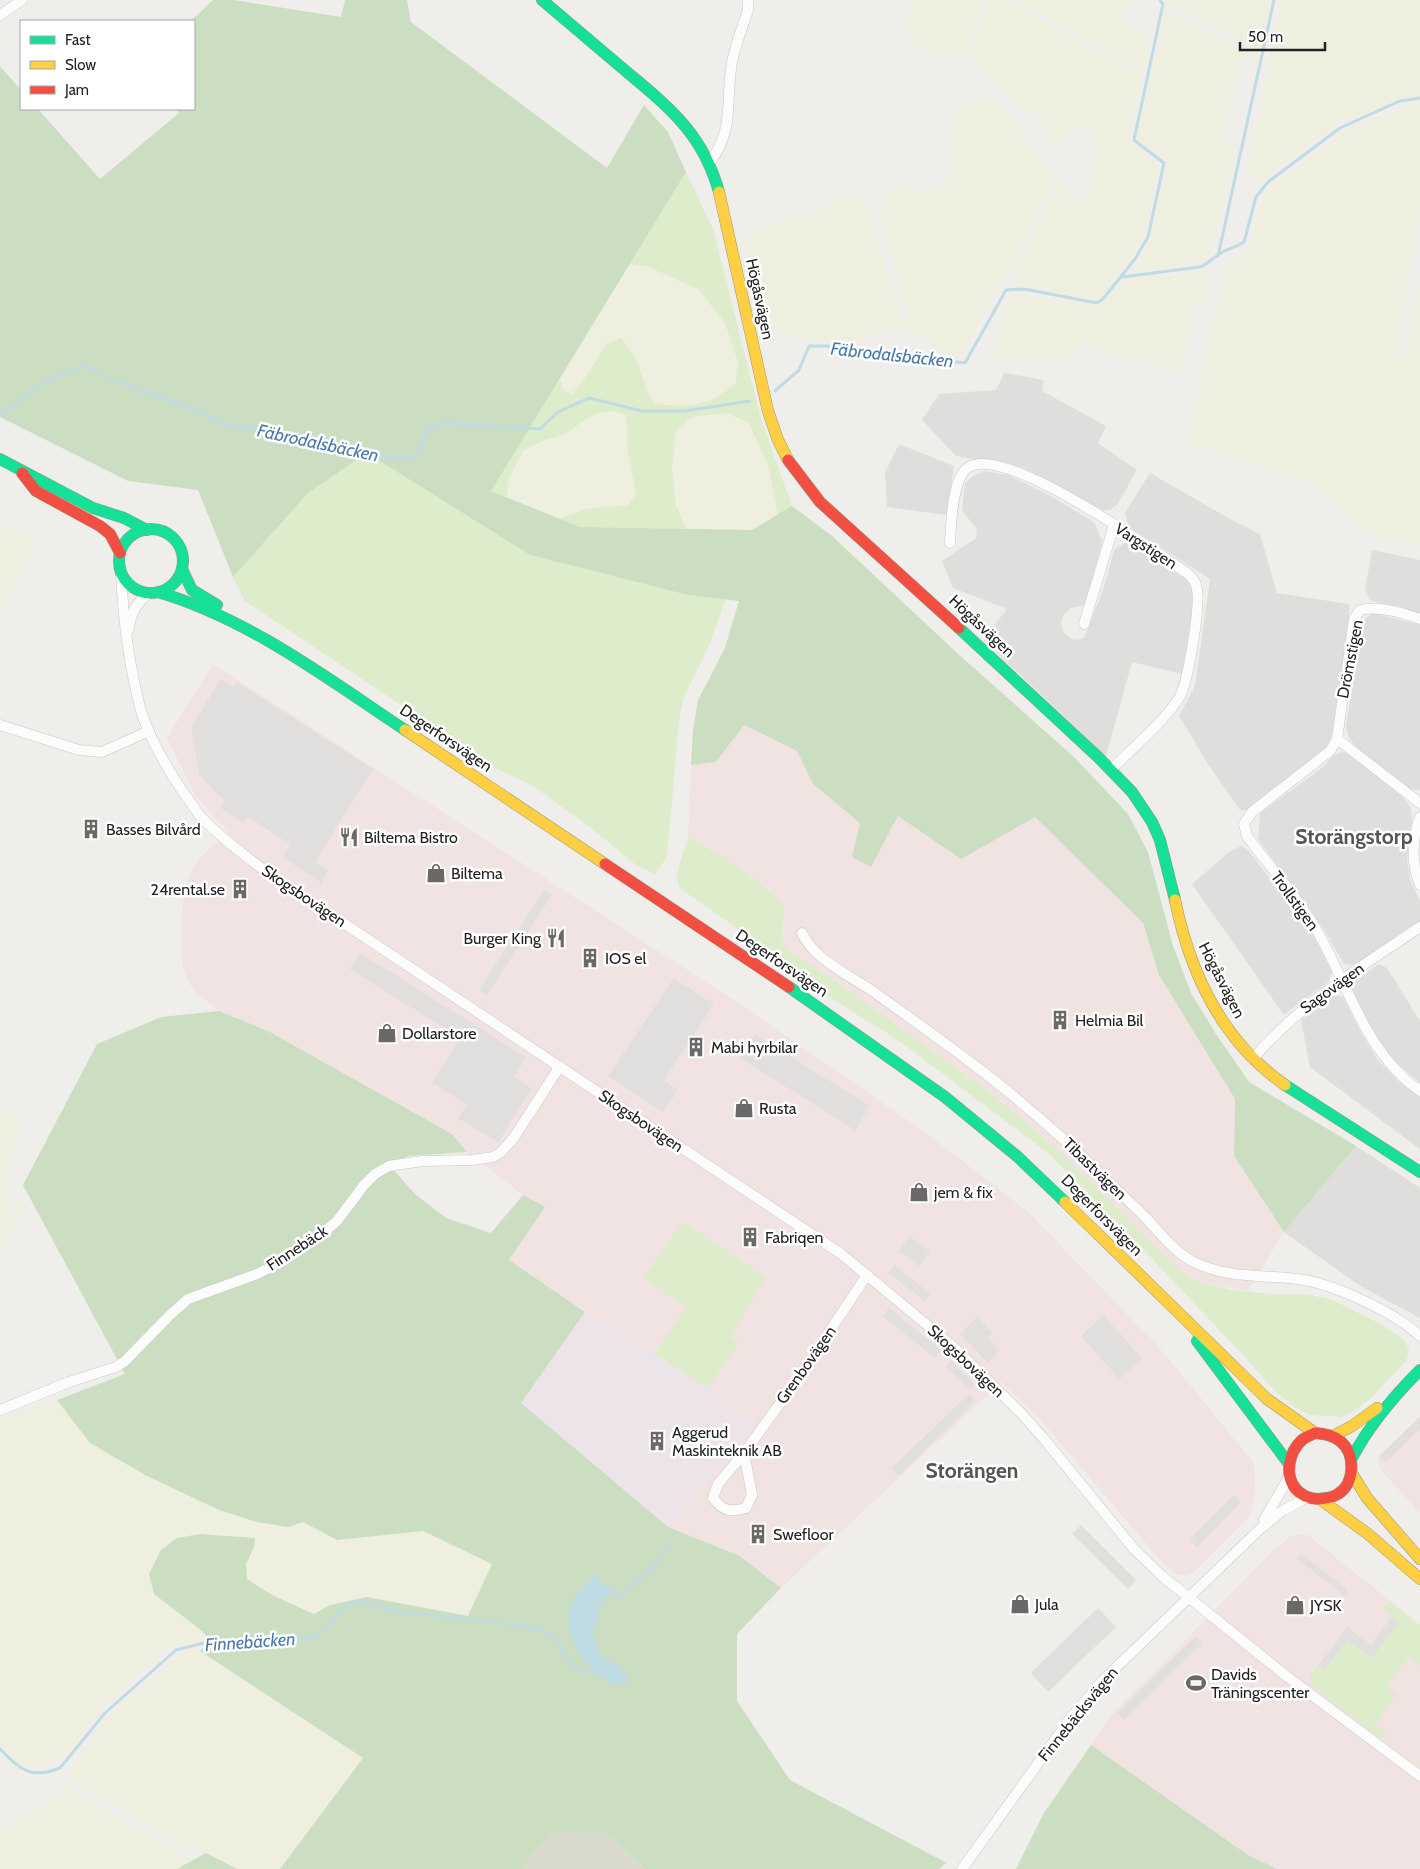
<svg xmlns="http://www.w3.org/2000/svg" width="1420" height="1869" font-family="Cabin,sans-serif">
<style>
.residential{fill:#dfdedc}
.commercial{fill:#f1e3e1}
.industrial{fill:#ede4e9}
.construction{fill:#d9d9cd}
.farmland{fill:#efefdf}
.grass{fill:#ddeccb}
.forest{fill:#cbdec1}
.parking{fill:#e0dfde}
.water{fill:#bfdbe3}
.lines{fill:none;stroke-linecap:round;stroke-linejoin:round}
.stream{stroke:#bfdbe3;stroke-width:3}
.street-casing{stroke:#c9c8c7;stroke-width:11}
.fast-casing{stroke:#999a82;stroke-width:12}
.slow-casing{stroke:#999a82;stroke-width:12}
.jam-casing{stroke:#999a82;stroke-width:12}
.street{stroke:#fdfcfc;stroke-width:10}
.fast{stroke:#16e098;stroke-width:11}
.slow{stroke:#ffcf43;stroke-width:11}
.jam{stroke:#f24e42;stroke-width:11}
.labels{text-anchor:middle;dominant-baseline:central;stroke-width:5;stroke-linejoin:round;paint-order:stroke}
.street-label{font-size:16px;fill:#222;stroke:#fff}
.poi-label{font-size:16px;fill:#222;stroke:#fff;text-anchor:start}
.water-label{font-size:18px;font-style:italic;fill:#4a7aab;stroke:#fff}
.district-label{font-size:21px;font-weight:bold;fill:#555;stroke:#fff}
</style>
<rect width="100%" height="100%" fill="#f0eeeb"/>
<g class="residential">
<path d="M1004 373 1044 380 1042 391 1106 426 1098 443 1137 470 1117 505 1109 510H1103L1024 468 956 456 922 420 939 394 996 390Z"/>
<path d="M899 444 954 466 947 515 887 507 885 473Z"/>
<path d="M983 471 1008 475 1047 494 1094 522 1102 541 1089 600 1084 605 1071 608 1064 614 1061 623 1064 633 1073 640 1082 639 1085 636 1104 587 1114 550 1126 542 1187 580 1193 593V607L1182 674 1132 662 1106 756 983 640 1007 609 953 588 942 561 976 538 977 529 962 511 965 483 972 477Z"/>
<path d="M1150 473 1230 519 1260 534 1277 593 1349 604V627L1330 745 1247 810H1240L1208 764 1179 716 1195 686 1210 579 1129 527 1125 513Z"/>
<path d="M1372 550 1420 560V615L1370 600 1365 590Z"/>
<path d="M1373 613 1420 625V790H1412L1355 746 1349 738 1346 727 1362 621Z"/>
<path d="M1341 752 1348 753 1401 795 1411 808 1412 822 1407 860 1411 882 1420 901V922L1356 965 1344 964 1323 928 1258 839 1260 813 1322 768 1333 756Z"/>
<path d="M1241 846 1248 850 1312 933 1332 972 1329 981 1284 1015 1192 884 1229 852Z"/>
<path d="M1379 964 1387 968 1420 1021V1083L1391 1058 1382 1047 1352 990 1353 982Z"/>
<path d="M1335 995 1343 997 1360 1031 1377 1059 1398 1081 1420 1097V1149L1310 1067 1301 1020Z"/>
<path d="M1356 1146 1420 1188V1318L1360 1286 1284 1232Z"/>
</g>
<g class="commercial">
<path d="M213 664 740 1004 926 1133 1028 1212 1158 1346 1254 1463 1255 1491 1250 1516 1192 1574 1185 1576 1176 1574 1165 1566 1040 1419 1001 1382 781 1588 740 1556 668 1527 753 1424 708 1388 739 1343 686 1307 654 1354 585 1312 509 1260 544 1207 523 1195 467 1152 452 1134 268 1031 219 1011 194 991 186 977 182 962 181 927 184 893 190 873 199 858 229 832 196 797 167 738Z"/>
<path d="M744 725 797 751 813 784 860 823 852 857 871 867 898 816 961 859 1035 816 1143 923 1159 975 1235 1099 1234 1156 1284 1232 1248 1291 1198 1282 1174 1265 1056 1148 992 1094 838 983 784 948 782 937 783 921 771 891 711 849 688 837 691 765 716 762Z"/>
<path d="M1420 1416V1513L1382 1471 1378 1462V1457Z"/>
<path d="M1299 1534 1308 1535 1420 1625V1869H1277L1248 1855 1091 1745 1110 1716 1269 1555 1289 1537Z"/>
</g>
<path class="industrial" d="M585 1312 708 1388 754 1424 668 1527 521 1403Z"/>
<path class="construction" d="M551 1833 609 1834 645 1869H522Z"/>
<g class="farmland">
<path d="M912 0H982L967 55 927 51 912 42 906 35Z"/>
<path d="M988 0H1002L1142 76 1128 142 1159 165 1142 242 1099 302 1012 282 1058 181 1074 204 1087 198 1094 179 1096 150 1088 130 1078 125 1059 146 1041 119 1019 106 971 58Z"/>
<path d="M1017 0H1135L1125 7 1122 21 1133 30 1150 36 1144 72Z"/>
<path d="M1167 0H1269L1259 50 1168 1Z"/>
<path d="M1282 0H1420V95L1342 121 1322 134 1265 178 1257 180 1248 175V165Z"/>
<path d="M1165 11 1258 57 1257 64 1249 60 1240 62 1237 70 1233 94 1228 108 1222 138 1224 145 1232 147 1237 152 1210 256 1204 261 1132 274 1149 244 1168 161 1137 138Z"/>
<path d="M993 98 1054 175 1013 265 957 360 942 354 930 343 912 332 893 329 847 345 788 336 770 318 755 293 745 261V243L751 230 765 225 807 217 849 193 858 196 867 205 901 320 908 319 879 205 885 194 893 187 900 185 911 189 937 191 951 175V117L959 110Z"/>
<path d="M1420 102V201L1396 356 1400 364 1407 356 1420 274V544L1383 537 1360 527 1336 500 1314 485 1187 443 1219 293 1228 266 1247 248 1253 238 1258 206 1273 186 1310 156 1341 134 1410 104Z"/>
<path d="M630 264 647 266 699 290 725 323 738 362 736 383 721 396 706 403 682 406 654 404 648 393 635 356 597 358 585 378 572 394 564 390 559 380Z"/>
<path d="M1209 271 1207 293 1190 313 1183 369 1169 372 1144 356 1134 358 1116 356 1098 350 1083 341 1067 360 1011 359 995 361 1004 312 1012 293 1100 306 1119 282Z"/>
<path d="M614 411 626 415 628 452 637 494 628 505 585 509 560 519 507 497 508 481 523 451 545 440 565 434 594 413Z"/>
<path d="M727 413 749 423 768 465 778 515 752 530 686 529 676 506 672 470 675 433 692 417Z"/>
<path d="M0 523 29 533 38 541 30 557 0 611Z"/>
<path d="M0 1108 21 1118 2 1189 12 1207 25 1208 0 1257Z"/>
<path d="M57 1400 90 1443 147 1476 219 1510 257 1522 288 1527 303 1522 337 1540 423 1531 492 1564 468 1616 367 1597 330 1605 314 1614 274 1596 247 1579 246 1564 254 1547 154 1594 202 1631 211 1642 175 1643 98 1709 84 1732 64 1755 40 1766H24L0 1742V1417Z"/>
<path d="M183 1651H200L363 1758 280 1869H237L161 1833 72 1781 71 1767 109 1718Z"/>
<path d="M68 1788 193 1861 177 1869H0V1831Z"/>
</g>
<g class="grass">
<path d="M686 172 713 229 762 422 792 506 778 515 768 465 749 423 727 413 692 417 675 433 672 470 676 506 686 529 580 527 560 519 585 509 628 505 636 494 628 452 626 415 614 411 594 414 565 434 545 440 523 451 508 481 507 497 491 491 559 380 564 390 572 394 585 378 607 343 621 338 635 356 648 393 654 404C691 407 706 408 736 383L738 362 725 323 699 290 647 266 630 264Z"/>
<path d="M367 453 530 555 688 595 726 599 708 648 685 695 680 713 667 857 655 874 636 865 587 825 533 786 499 770 245 601 233 577 308 493Z"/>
<path d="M688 837C722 855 757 877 784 905L782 937 785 948 838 983 992 1094 1056 1148 1174 1265 1198 1282 1233 1290 1272 1294H1305L1333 1300 1379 1323 1403 1339 1409 1349 1407 1360 1372 1397 1357 1409 1342 1417 1311 1415 1294 1407 1274 1390 1244 1356 1139 1245 1048 1153 902 1043 820 991 756 942 680 888 676 876Z"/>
<path d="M683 1222 765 1277 731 1337 739 1343 708 1388 654 1354 686 1307 644 1278Z"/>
<path d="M1390 1602 1420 1625V1666L1408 1657 1386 1686 1396 1695 1376 1724 1386 1735 1380 1738 1317 1689 1310 1681 1311 1673 1318 1666 1325 1671 1348 1640 1372 1658 1398 1624 1391 1618 1383 1608Z"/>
</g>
<g class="forest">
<path d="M213 0H234L341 17 345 0H407L411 22 607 168 644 105 668 132 686 172 491 491 580 527 752 530 792 506 831 535 956 652 1075 758 1128 814 1148 852 1173 946 1191 993 1216 1034 1249 1082 1356 1146 1284 1232 1234 1156 1235 1099 1159 975 1143 923 1035 817 961 859 898 816 871 867 852 857 860 823 813 784 797 751 744 725 716 762 691 765 693 731 698 700 725 648 739 601 688 595 530 555 367 453 308 493 233 577 198 490 128 481 0 417V66L21 90V109H38L100 179 179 113 177 109H194V21H191Z"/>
<path d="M219 1011 268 1031 452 1134 467 1152 408 1156 391 1167 415 1194 446 1218 491 1233 523 1195 545 1207 509 1260 585 1312 521 1403 668 1527 740 1556 781 1588 737 1634V1701L790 1780 958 1869 946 1863 939 1869H645L609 1834 551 1833 522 1869H280L363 1758 200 1651 211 1642 202 1631 154 1594 149 1574 161 1550 177 1538 200 1534 255 1538 254 1547 246 1564 247 1579 274 1596 314 1614 330 1605 367 1597 468 1616 492 1564 423 1531 337 1540 303 1522 288 1527 257 1522 219 1510 147 1476 90 1443 57 1400 125 1374 23 1185 97 1044 161 1017Z"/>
<path d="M1091 1745 1248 1855 1277 1869H1016L1044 1813Z"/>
<path d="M206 1853 237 1869H177Z"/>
</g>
<g class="parking">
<path d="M221 679 233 687 237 682 373 769 315 862 328 870 321 883 283 857 290 844 248 817 243 823 221 808 225 801 215 792 199 774 191 727Z"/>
<path d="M544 890 552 895 487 995 479 990Z"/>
<path d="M360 953 526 1057 514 1077 532 1088 498 1142 458 1118 467 1105 432 1083 460 1038 350 969Z"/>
<path d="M674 978 714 1004 664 1080 678 1090 663 1112 608 1076Z"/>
<path d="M755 1034 870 1106 855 1130 740 1058Z"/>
<path d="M910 1236 930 1252 919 1266 899 1251Z"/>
<path d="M894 1265 930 1293 925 1301 888 1273Z"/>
<path d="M889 1308 941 1350 935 1358 883 1316Z"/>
<path d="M1103 1315 1142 1358 1119 1379 1081 1336Z"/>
<path d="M977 1317 992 1333 988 1338 1000 1350 988 1363 960 1334Z"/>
<path d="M951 1361 975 1384 970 1389 946 1367Z"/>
<path d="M969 1394 975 1401 898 1476 891 1469Z"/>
<path d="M1420 1417V1429L1385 1463 1379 1457Z"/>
<path d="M1234 1495 1241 1502 1197 1547 1190 1539Z"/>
<path d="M1081 1525 1136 1580 1128 1589 1072 1534Z"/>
<path d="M1301 1554 1348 1590 1345 1595 1297 1559Z"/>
<path d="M1098 1608 1116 1627 1048 1692 1031 1673Z"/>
<path d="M1391 1618 1398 1624 1372 1658 1348 1640 1324 1671 1318 1666 1347 1627 1371 1645Z"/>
<path d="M1196 1636 1202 1643 1124 1720 1117 1713Z"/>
</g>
<path class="water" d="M595 1575 599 1577 602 1584 614 1589 613 1595 606 1596 605 1601 598 1610 600 1618C598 1621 595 1624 594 1628 591 1633 599 1652 603 1657 607 1660 613 1662 617 1665 621 1669 620 1671 625 1673L628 1678 625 1685 609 1683 587 1664 578 1653 568 1625 569 1609 575 1595Z"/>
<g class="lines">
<g class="stream">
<path d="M1218 256 1274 0"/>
<path d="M1122 277 1200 267C1209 263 1213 258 1221 253 1228 249 1236 247 1244 242L1256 197 1268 182 1340 128 1400 101 1420 98"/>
<path d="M775 391 799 370 809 346H827L965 363 1006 290 1024 289 1097 303 1103 299 1135 259 1148 237 1164 163 1134 140 1163 4 1160 0"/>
<path d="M0 415 39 385 83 365 136 389 193 409 231 427 272 429 304 443 343 452 403 459 419 454 426 431 441 423 540 429 558 412 589 398 642 411H685L750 401"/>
<path d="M613 1595 620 1596 655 1565 670 1543"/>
<path d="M589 1673H598"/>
<path d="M0 1749C20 1769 30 1780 60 1768L105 1713 176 1650 216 1640 278 1641 313 1637 323 1631 347 1606 351 1603 362 1602 394 1611 526 1626C535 1629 545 1631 553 1636 559 1640 560 1647 563 1653 569 1662 576 1668 584 1673"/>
</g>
<defs>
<g id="street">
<path d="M0 15 22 0"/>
<path d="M710 162C734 130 726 105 731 69 733 50 742 29 748 10V0"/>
<path d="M950 543C951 525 952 477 969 467 1006 445 1152 549 1187 573 1190 576 1195 580 1196 585 1202 601 1188 683 1179 698 1164 722 1131 749 1111 770"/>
<path d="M121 571C123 618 129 666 141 711 150 740 168 770 185 795 191 802 195 810 201 817 221 838 245 856 268 873L840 1253 955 1348 1022 1414 1044 1439 1134 1549 1162 1576 1285 1675 1420 1776"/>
<path d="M1420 619C1402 613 1378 605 1360 610L1354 619 1337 739 1330 751 1252 812 1244 824 1247 836C1268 865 1294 893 1313 924 1348 981 1362 1050 1420 1091"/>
<path d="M1084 624 1114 525"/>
<path d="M129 629C130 614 137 602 149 593"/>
<path d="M0 725 79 750 102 752 149 731"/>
<path d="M1337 739 1420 803"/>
<path d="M1420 817C1412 839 1411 862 1420 885"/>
<path d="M802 933C815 961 850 975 874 992 910 1018 947 1044 982 1071 1026 1105 1068 1142 1108 1181 1120 1193 1133 1205 1146 1218 1161 1234 1176 1254 1196 1263 1228 1278 1263 1275 1297 1279 1333 1283 1394 1312 1420 1336"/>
<path d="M1253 1059C1299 1004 1361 967 1420 927"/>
<path d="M0 1410 69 1382 116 1367 125 1361 170 1315 188 1299 257 1274 283 1261 321 1235 337 1221 364 1185 375 1174 389 1166 422 1161 472 1160 493 1157 501 1152 513 1139 560 1066"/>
<path d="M744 1453 752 1495 746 1508C730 1512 724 1512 713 1498L718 1484 744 1453 797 1380 867 1275"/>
<path d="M1264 1520 1289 1477"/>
<path d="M962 1869 1070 1719 1102 1681 1260 1529 1282 1511 1306 1498"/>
</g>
<g id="fast">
<path d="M542 0C568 22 595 45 621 67 667 106 702 131 719 192"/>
<path d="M0 459 93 508 124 518 147 530"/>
<circle cx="151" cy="561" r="32"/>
<path d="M182 569 192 590 217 605"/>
<path d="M158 592C249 619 327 678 405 730"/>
<path d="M959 628 1098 757 1132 792 1152 822 1160 840 1175 900"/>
<path d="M789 987 945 1097 1018 1157 1065 1202"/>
<path d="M1285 1085 1420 1172"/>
<path d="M1197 1341 1289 1464"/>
<path d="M1352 1458C1370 1424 1393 1397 1420 1370"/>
</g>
<g id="slow">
<path d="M719 192 768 411 778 440 788 460"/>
<path d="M405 730 605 864"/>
<path d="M1175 900C1190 973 1223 1042 1285 1085"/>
<path d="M1065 1202 1267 1399 1315 1433"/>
<path d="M1333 1436 1352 1426 1377 1408"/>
<path d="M1351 1472 1367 1498 1420 1559"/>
<path d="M1321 1500 1368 1534 1420 1579"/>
</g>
<g id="jam">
<path d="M788 460 820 502 959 628"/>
<path d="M22 473 36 491 100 526 110 534 120 553"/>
<path d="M605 864 789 987"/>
<path d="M1315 1433C1324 1434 1333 1435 1340 1441 1356 1453 1355 1484 1338 1494 1332 1498 1326 1498 1319 1499 1310 1499 1302 1496 1296 1489 1284 1475 1289 1452 1302 1440 1305 1437 1311 1435 1315 1433Z"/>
</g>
</defs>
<use href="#street" class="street-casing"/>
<use href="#fast" class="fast-casing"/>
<use href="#slow" class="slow-casing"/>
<use href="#jam" class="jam-casing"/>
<use href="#street" class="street"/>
<use href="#fast" class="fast"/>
<use href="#slow" class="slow"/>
<use href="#jam" class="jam"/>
</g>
<defs>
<symbol id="building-bare" viewBox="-9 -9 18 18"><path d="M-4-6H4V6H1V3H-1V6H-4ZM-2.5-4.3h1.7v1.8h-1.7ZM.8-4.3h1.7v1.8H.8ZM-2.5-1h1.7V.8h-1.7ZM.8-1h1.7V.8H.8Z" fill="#6a6968" stroke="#fff" stroke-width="2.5" paint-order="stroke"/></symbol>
<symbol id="restaurant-bare" viewBox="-9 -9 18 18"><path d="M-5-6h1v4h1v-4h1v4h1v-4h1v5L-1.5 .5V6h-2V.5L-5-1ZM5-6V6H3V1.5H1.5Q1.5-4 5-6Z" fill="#6a6968" stroke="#fff" stroke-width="2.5" paint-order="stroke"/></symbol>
<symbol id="shop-bare" viewBox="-9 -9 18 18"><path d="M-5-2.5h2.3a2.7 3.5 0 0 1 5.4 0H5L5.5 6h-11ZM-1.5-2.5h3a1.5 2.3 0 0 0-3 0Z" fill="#6a6968" stroke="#fff" stroke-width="2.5" paint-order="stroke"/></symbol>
<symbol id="stadium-bare" viewBox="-9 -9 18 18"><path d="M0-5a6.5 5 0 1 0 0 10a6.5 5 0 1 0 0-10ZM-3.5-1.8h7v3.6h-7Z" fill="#6a6968" stroke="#fff" stroke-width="2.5" paint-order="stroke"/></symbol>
</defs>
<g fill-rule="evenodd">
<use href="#building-bare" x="77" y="815" width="28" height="28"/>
<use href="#restaurant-bare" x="335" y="823" width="28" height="28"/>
<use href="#shop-bare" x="422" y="859" width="28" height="28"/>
<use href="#building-bare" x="226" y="875" width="28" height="28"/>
<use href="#restaurant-bare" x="542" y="924" width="28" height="28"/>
<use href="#building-bare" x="576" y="944" width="28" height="28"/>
<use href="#building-bare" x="1046" y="1006" width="28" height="28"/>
<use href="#shop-bare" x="373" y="1019" width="28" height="28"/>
<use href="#building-bare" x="682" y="1033" width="28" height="28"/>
<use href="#shop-bare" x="730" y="1094" width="28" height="28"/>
<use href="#shop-bare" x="905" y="1178" width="28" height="28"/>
<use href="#building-bare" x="736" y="1223" width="28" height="28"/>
<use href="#building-bare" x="643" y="1427" width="28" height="28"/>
<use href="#building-bare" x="744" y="1520" width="28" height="28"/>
<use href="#shop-bare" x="1006" y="1590" width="28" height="28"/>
<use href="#shop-bare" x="1281" y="1591" width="28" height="28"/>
<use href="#stadium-bare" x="1182" y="1669" width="28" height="28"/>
</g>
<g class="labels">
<g class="street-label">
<text transform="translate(760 299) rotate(78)">Högåsvägen</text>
<text transform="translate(1146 546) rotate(33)">Vargstigen</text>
<text transform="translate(982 626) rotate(43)">Högåsvägen</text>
<text transform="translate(1350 659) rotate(-79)">Drömstigen</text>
<text transform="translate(446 738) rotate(34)">Degerforsvägen</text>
<text transform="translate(304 896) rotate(34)">Skogsbovägen</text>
<text transform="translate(1295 901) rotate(54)">Trollstigen</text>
<text transform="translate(782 963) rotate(34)">Degerforsvägen</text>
<text transform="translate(1222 980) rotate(63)">Högåsvägen</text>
<text transform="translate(1332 988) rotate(-36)">Sagovägen</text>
<text transform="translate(641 1121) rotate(34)">Skogsbovägen</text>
<text transform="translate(1095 1169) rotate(44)">Tibastvägen</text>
<text transform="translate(1102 1215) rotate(45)">Degerforsvägen</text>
<text transform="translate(297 1248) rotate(-33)">Finnebäck</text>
<text transform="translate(966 1361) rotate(43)">Skogsbovägen</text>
<text transform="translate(806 1365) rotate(-55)">Grenbovägen</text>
<text transform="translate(1078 1714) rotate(-51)">Finnebäcksvägen</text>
</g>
<g class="poi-label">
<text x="106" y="829">Basses Bilvård</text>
<text x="364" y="837">Biltema Bistro</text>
<text x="451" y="873">Biltema</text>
<text x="225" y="889" text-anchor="end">24rental.se</text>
<text x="541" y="938" text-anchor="end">Burger King</text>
<text x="605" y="958">IOS el</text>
<text x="1075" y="1020">Helmia Bil</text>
<text x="402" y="1033">Dollarstore</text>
<text x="711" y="1047">Mabi hyrbilar</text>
<text x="759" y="1108">Rusta</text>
<text x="934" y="1192">jem &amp; fix</text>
<text x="765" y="1237">Fabriqen</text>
<text x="672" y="1432">Aggerud<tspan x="672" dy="18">Maskinteknik AB</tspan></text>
<text x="773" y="1534">Swefloor</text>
<text x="1035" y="1604">Jula</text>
<text x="1310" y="1605">JYSK</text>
<text x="1211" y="1674">Davids<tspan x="1211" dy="18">Träningscenter</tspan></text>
</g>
<g class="water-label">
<text transform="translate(892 355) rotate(6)">Fäbrodalsbäcken</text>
<text transform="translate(318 443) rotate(12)">Fäbrodalsbäcken</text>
<text transform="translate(250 1642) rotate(-4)">Finnebäcken</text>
</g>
<g class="district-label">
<text x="1354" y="836">Storängstorp</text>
<text x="972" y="1470">Storängen</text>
</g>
</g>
<rect x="20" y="20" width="175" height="90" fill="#ffffff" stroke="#a7a7a7"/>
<rect x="30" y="36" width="25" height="8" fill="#16e098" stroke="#a7a7a7"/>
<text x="65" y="45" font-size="15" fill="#222222">Fast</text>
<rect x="30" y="61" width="25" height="8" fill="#ffcf43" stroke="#a7a7a7"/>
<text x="65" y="70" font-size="15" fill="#222222">Slow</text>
<rect x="30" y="86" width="25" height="8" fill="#f24e42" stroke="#a7a7a7"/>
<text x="65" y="95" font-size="15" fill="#222222">Jam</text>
<path d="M1240 42v8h85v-8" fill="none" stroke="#222222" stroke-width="2.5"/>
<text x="1248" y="42" font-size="15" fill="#222222" stroke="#ffffff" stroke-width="4" paint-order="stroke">50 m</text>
</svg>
